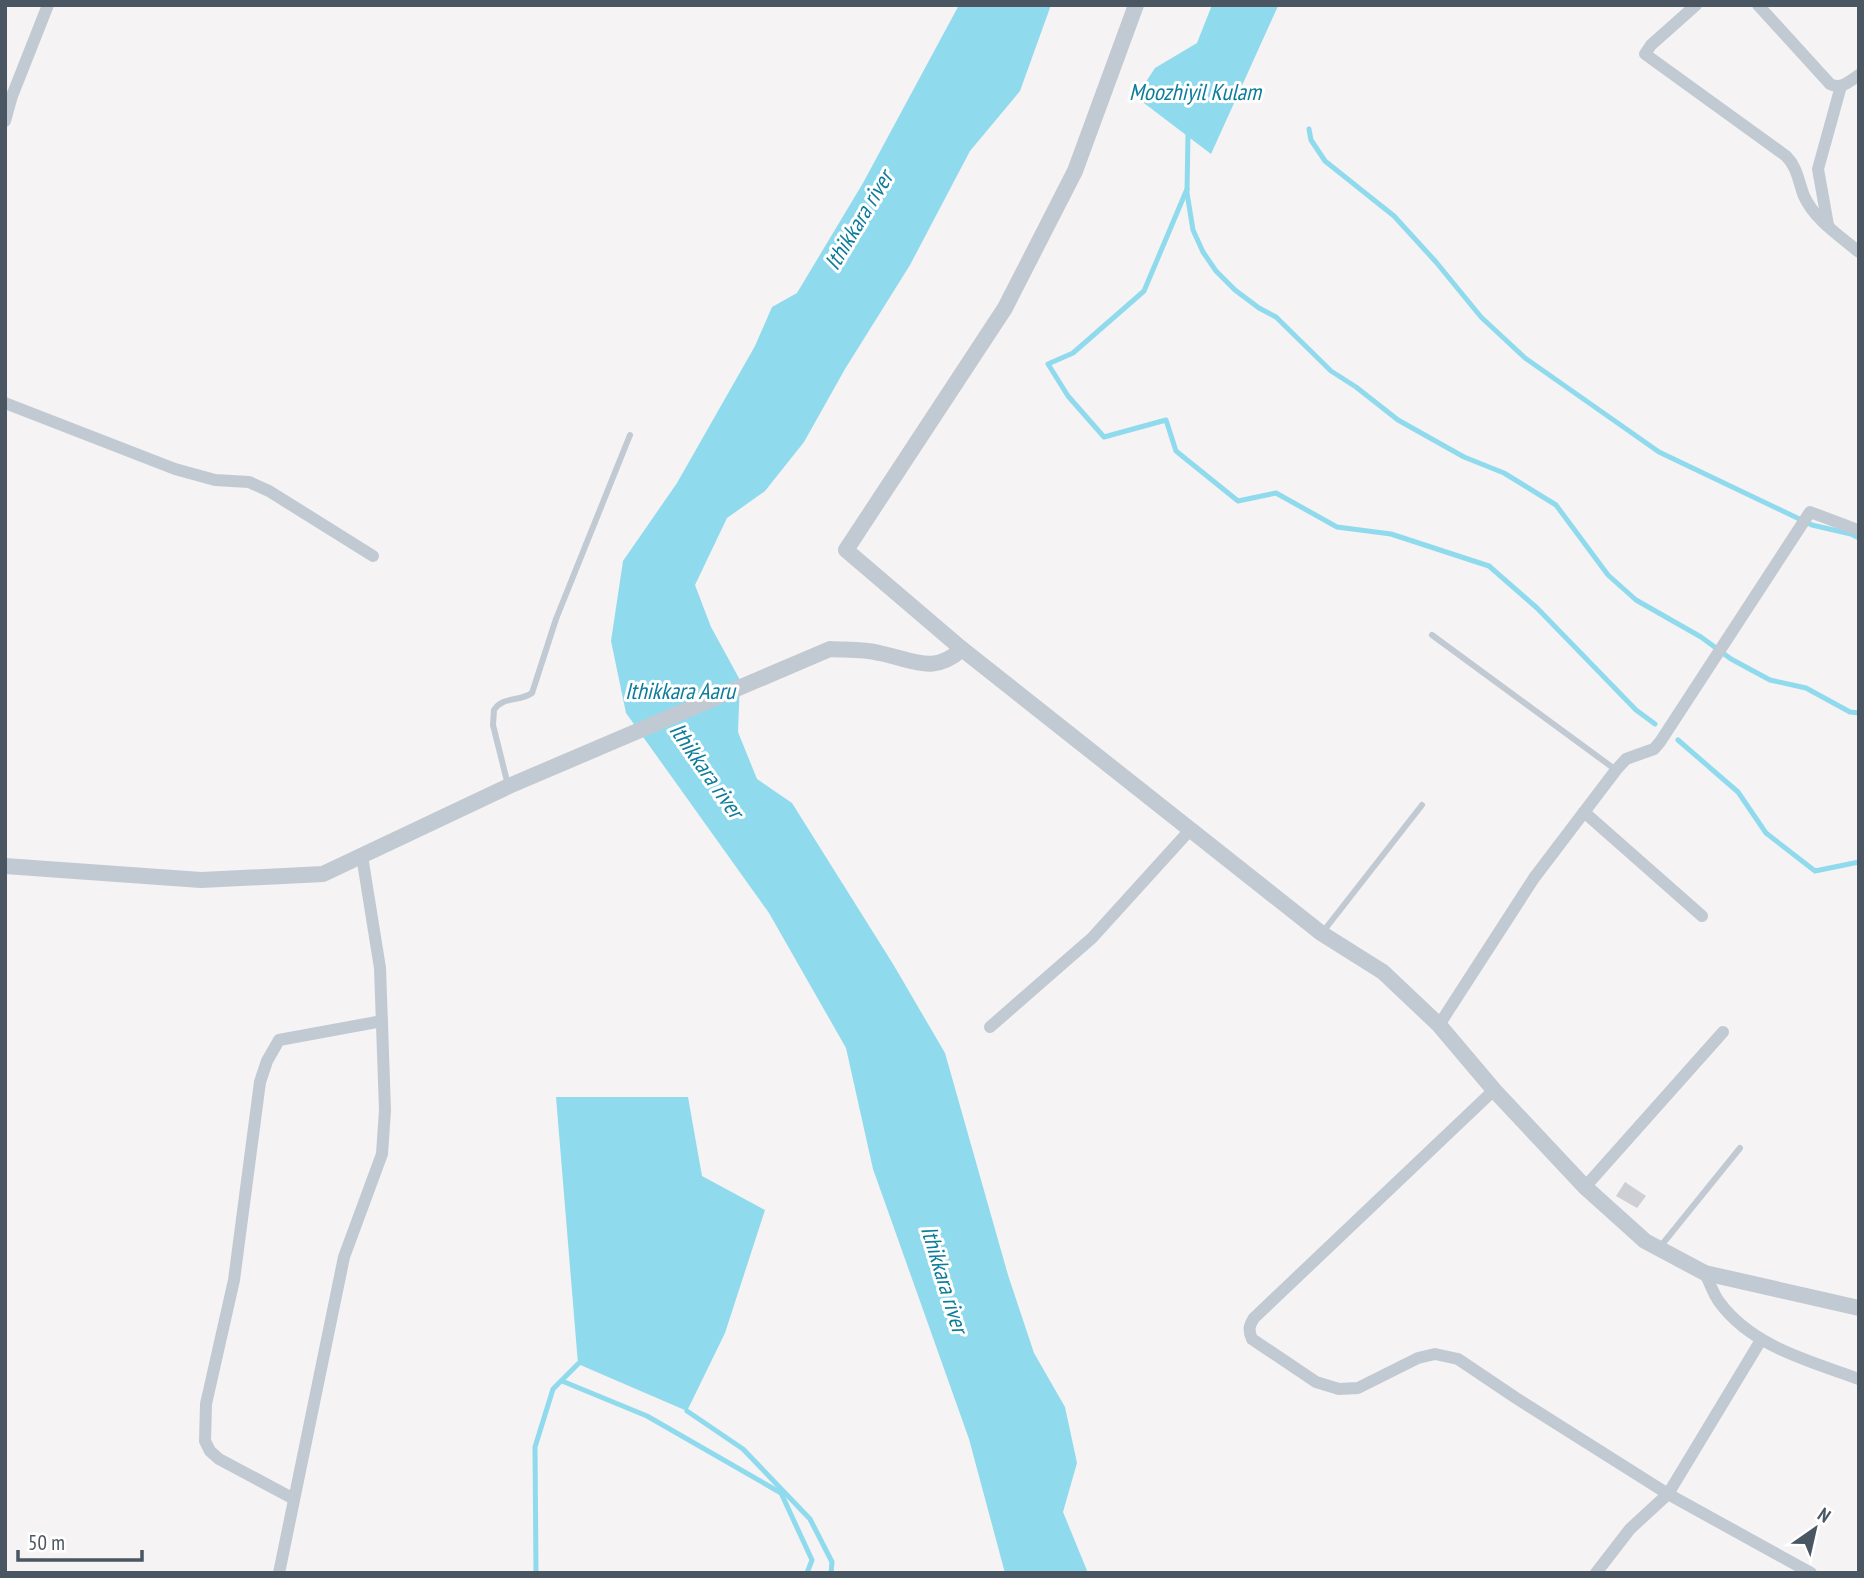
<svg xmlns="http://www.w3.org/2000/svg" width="1864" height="1578" font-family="'PT Sans Narrow',sans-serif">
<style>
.water{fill:#90daee}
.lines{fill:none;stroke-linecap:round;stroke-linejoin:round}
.stream{stroke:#90daee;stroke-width:5}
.building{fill:#cdcfd5}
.service{stroke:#c1cad2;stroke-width:6}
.minor{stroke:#c1cad2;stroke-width:12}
.tertiary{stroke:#c1cad2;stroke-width:16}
.labels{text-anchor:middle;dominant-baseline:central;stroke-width:6;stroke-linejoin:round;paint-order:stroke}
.water-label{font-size:23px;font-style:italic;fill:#0c7c9b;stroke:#fff}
</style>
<rect width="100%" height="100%" fill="#f5f3f3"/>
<g class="water">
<path d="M959 5H1051L1020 91 970 151 910 265 845 369 804 442 765 491 727 518 695 585 711 627 740 680 738 732 757 779 792 803 893 964 945 1053 1008 1275 1034 1353 1065 1407 1077 1463 1063 1512 1088 1573H1005L969 1439 873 1169 846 1048 769 913 626 713 611 641 623 561 677 483 755 346 772 307 797 293 863 183Z"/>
<path d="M1212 5 1278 6 1211 154 1136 97 1155 68 1197 43Z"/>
<path d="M556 1097H688L702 1176 765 1210 725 1333 687 1411 578 1364Z"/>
</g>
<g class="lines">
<g class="stream">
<path d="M1309 129 1311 140 1325 161 1394 216 1436 262 1481 317 1525 358 1659 452 1812 525 1851 534 1859 538"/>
<path d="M1188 132 1187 193 1193 230 1203 252 1216 271 1235 290 1259 308 1276 317 1331 371 1356 387 1398 420 1464 457 1504 473 1556 505 1608 575 1636 600 1701 637 1731 659 1770 680 1806 688 1850 712 1859 713"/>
<path d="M1187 189 1144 291 1073 353 1048 364 1068 396 1104 437 1166 420 1176 451 1238 501 1276 493 1337 527 1391 534 1489 566 1537 608 1636 710 1655 724"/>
<path d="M1678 740 1738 792 1766 833 1815 871 1859 862"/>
<path d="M562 1381 647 1416 781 1493 812 1560 807 1573"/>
<path d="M687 1411 743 1449 810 1519 832 1562 831 1573"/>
<path d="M536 1573 535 1447 553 1389 578 1364"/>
</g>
</g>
<path class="building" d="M1625 1182 1646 1196 1637 1208 1616 1196Z"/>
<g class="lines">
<g class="service">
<path d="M1432 635 1616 770"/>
<path d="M508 785 493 725 494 710C503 696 519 702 532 693L556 619 630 435"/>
<path d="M1322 933 1422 805"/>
<path d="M1660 1247 1740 1148"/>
</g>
<g class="minor">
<path d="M1696 5 1651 45 1645 54 1786 156C1798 168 1798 181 1804 196 1814 219 1840 236 1859 252"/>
<path d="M1758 5 1830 84C1841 90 1850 81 1859 75"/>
<path d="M5 121 12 96 48 5"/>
<path d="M1828 225 1818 169 1841 86"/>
<path d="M5 403 175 469 215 480 249 482 269 491 373 556"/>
<path d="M1584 812 1702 916"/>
<path d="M1439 1025 1534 878 1616 770 1626 759 1654 749 1660 742 1810 512 1858 530"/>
<path d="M990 1027 1092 938 1190 830"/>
<path d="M1494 1090 1254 1318C1249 1326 1248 1330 1252 1339L1316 1382 1339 1389 1358 1388 1418 1358 1435 1354 1458 1359 1516 1398 1668 1494 1811 1573"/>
<path d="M1585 1187 1723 1032"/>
<path d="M1705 1273C1710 1283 1713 1294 1720 1303 1753 1347 1810 1361 1859 1379"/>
<path d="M294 1499 219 1459 210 1451 205 1441 206 1404 234 1280 260 1082 267 1061 279 1040 382 1021"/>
<path d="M279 1573 344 1257 382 1154 385 1110 380 968 362 856"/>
<path d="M1596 1573 1630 1529 1668 1494 1761 1340"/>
</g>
<g class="tertiary">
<path d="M962 649 1321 933 1383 972 1439 1025 1494 1090 1585 1187 1645 1241 1705 1273 1859 1308"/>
<path d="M5 866 201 880 323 874 509 786 830 649C846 650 864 649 879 653 912 659 933 676 962 649L846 550 1005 308 1075 171 1136 5"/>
</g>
</g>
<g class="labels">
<g class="water-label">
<text x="1195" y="91">Moozhiyil Kulam</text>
<text transform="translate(858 220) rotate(-59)">Ithikkara river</text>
<text x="680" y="690">Ithikkara Aaru</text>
<text transform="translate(707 770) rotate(55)">Ithikkara river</text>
<text transform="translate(945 1279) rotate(73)">Ithikkara river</text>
</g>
</g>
<rect width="1864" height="1578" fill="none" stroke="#4a5661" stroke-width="14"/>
<g transform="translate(1815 1529) rotate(34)" stroke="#ffffff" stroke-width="5" paint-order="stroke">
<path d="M0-5L12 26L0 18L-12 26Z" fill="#4a5661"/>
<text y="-10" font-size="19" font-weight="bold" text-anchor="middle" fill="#4a5661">N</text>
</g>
<path d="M18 1550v10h124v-10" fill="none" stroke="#4a5661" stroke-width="3.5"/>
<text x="28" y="1550" font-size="21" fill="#4a5661" stroke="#ffffff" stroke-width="5" paint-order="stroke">50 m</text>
</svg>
